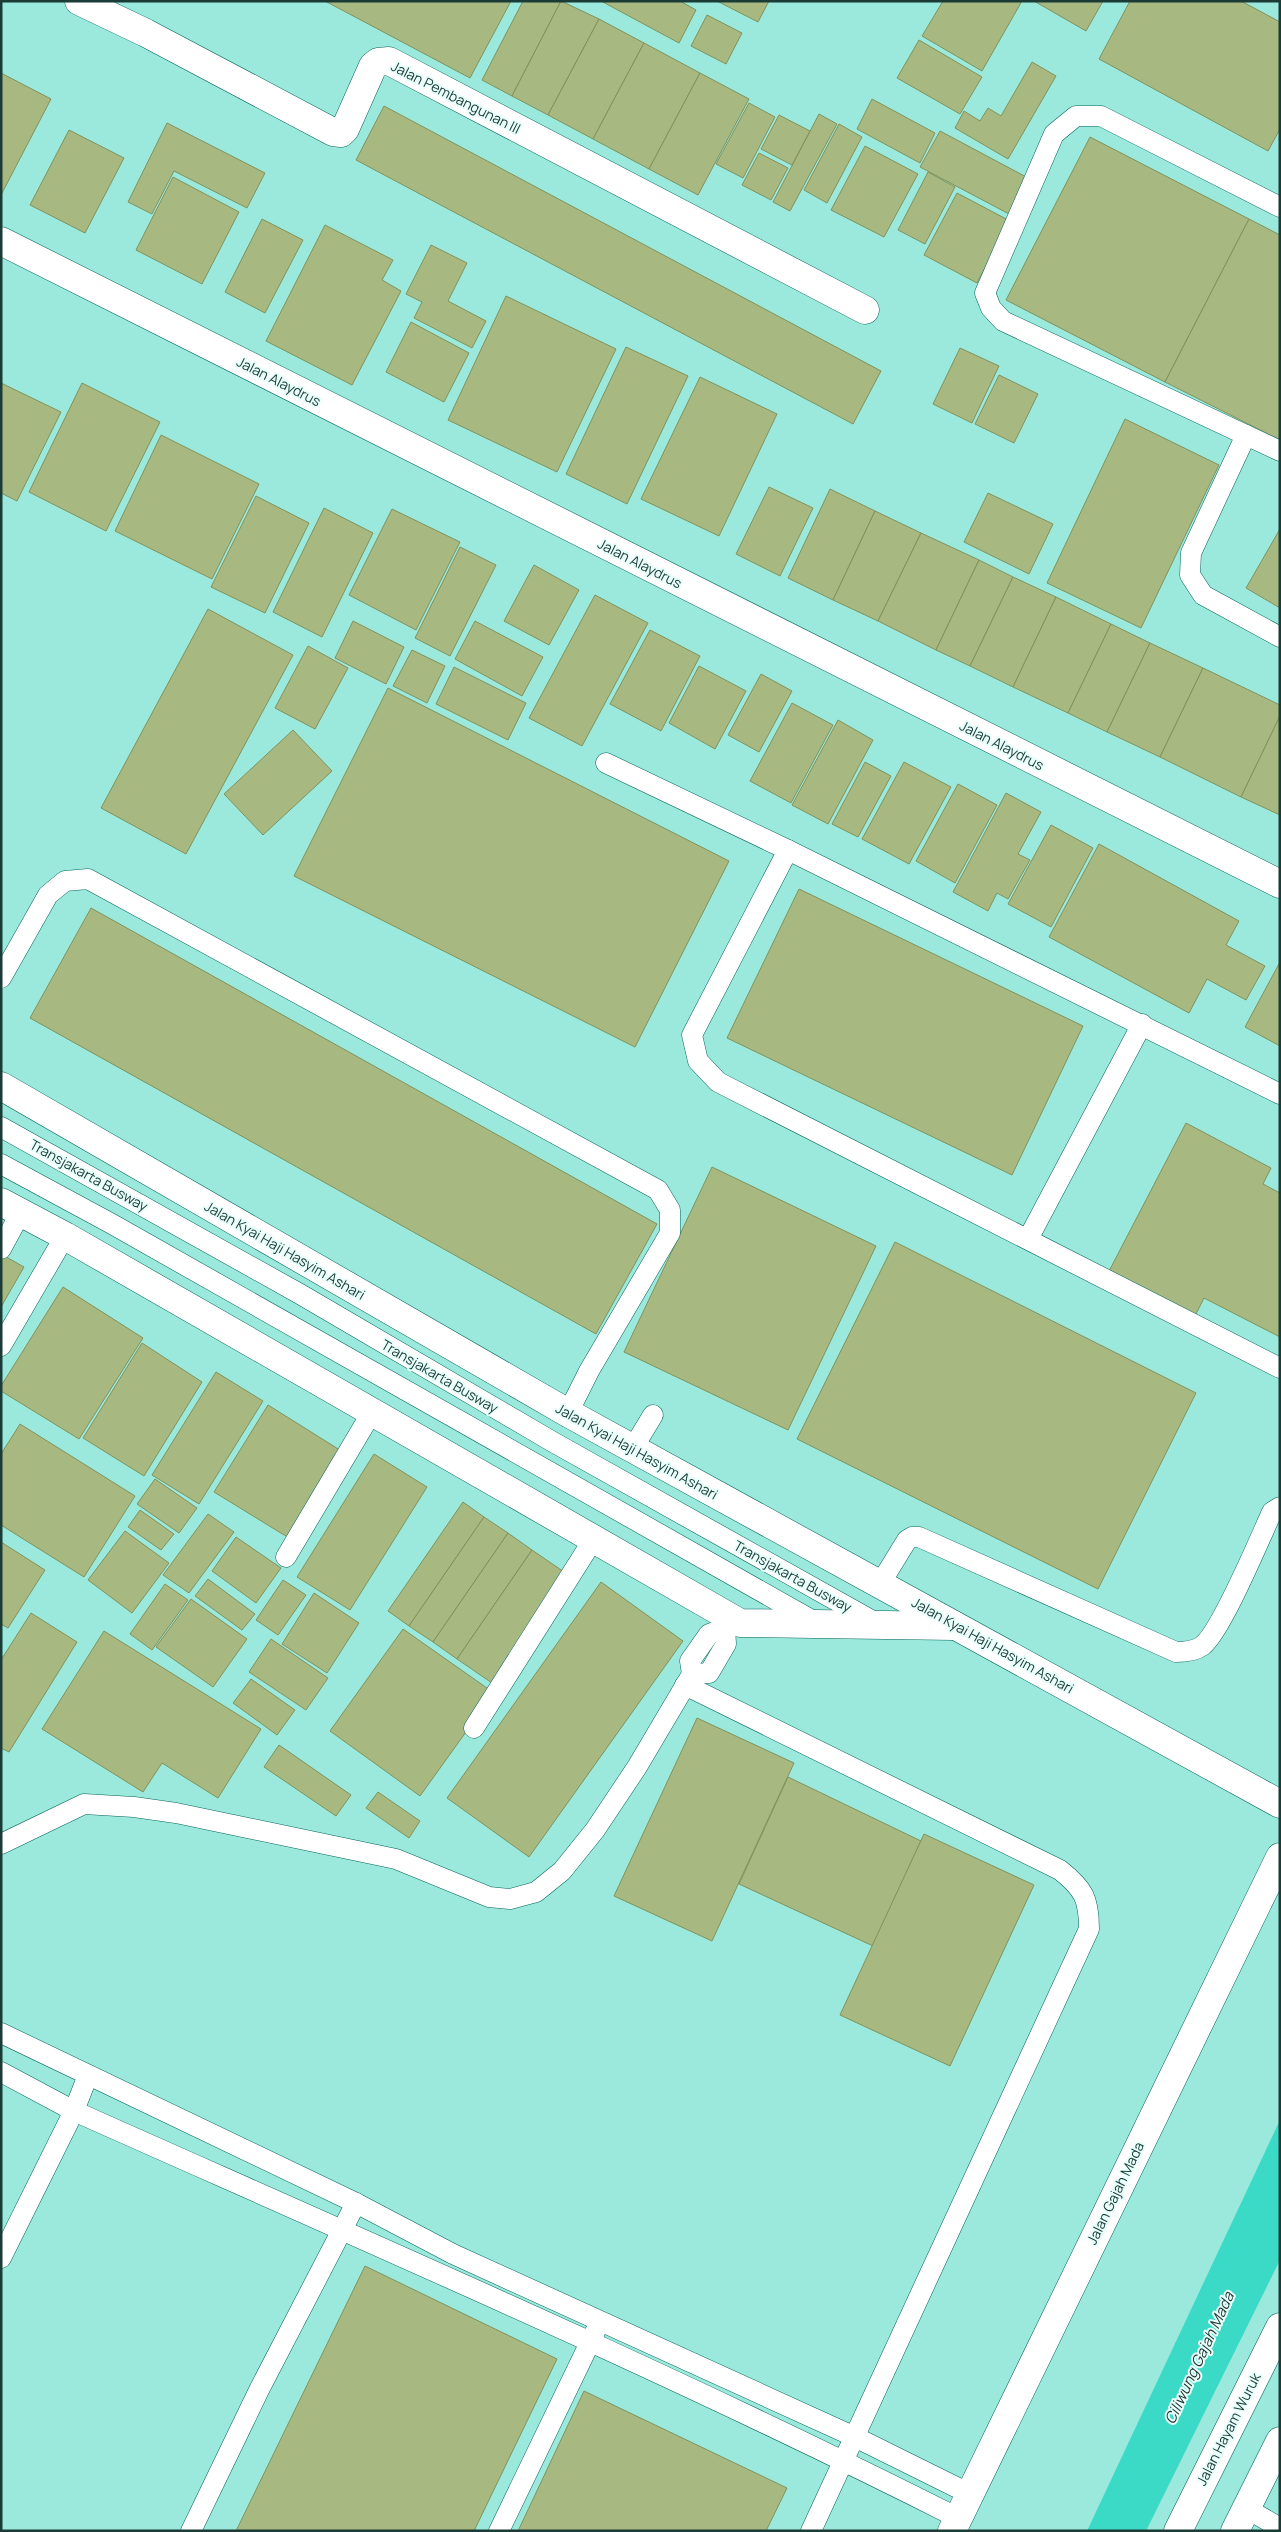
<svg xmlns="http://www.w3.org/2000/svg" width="1281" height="2532" font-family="Manrope,sans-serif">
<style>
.water{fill:#3adac6}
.building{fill:#a7b980;stroke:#81925b}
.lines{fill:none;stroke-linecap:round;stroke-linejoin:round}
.service-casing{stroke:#05655b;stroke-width:21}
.minor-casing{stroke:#05655b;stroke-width:29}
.tertiary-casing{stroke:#05655b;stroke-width:29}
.primary-casing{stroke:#05655b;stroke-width:29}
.service{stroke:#fff;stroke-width:20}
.minor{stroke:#fff;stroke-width:28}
.tertiary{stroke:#fff;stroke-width:28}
.primary{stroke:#fff;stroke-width:28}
.labels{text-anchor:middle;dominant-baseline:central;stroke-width:4;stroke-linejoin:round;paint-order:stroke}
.street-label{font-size:14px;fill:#1a3b36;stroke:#e8fefa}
.water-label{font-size:15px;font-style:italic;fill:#1b3430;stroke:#e8fefa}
</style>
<rect width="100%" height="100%" fill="#9ae9dc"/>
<path class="water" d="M1280 2120V2260L1146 2531H1087Z"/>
<g class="building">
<path d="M325 1H511L470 78Z"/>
<path d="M523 1H561L512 96 482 80Z"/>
<path d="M561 1 599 19 548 115 512 96Z"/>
<path d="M601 1H680L696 10 679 43Z"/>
<path d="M717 1H769L758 22Z"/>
<path d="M943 1H1022L982 71 922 36Z"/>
<path d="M1034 1H1103L1086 31Z"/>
<path d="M1130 1H1241L1280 22V129L1268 151 1099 59Z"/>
<path d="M707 15 742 33 726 64 691 46Z"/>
<path d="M599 19 644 43 593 139 548 115Z"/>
<path d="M919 40 982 77 960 114 897 78Z"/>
<path d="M644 43 700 73 649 169 593 139Z"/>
<path d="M1032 62 1056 76 1008 159 955 128 964 111 980 121 988 108 1001 116Z"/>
<path d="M1 73 51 99 1 195Z"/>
<path d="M700 73 749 99 698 195 649 169Z"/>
<path d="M872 99 935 133 920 163 857 129Z"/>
<path d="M749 103 775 117 743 178 716 164Z"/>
<path d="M384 106 881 371 853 424 356 160Z"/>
<path d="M819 114 837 124 790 211 773 202Z"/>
<path d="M779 115 810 131 792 165 761 149Z"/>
<path d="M167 123 265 173 247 208 174 171 152 214 128 202Z"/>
<path d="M839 124 862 137 827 203 804 190Z"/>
<path d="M69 130 124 158 85 233 30 205Z"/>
<path d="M940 131 1030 179 1011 215 920 167Z"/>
<path d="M1090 137 1249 219 1165 382 1006 300Z"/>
<path d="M865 146 918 174 884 237 831 210Z"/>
<path d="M759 153 788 168 771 200 742 185Z"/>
<path d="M928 172 955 187 925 244 898 230Z"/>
<path d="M173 177 239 212 202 284 136 250Z"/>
<path d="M957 193 1010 221 977 283 924 255Z"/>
<path d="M262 219 303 240 265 313 225 292Z"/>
<path d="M1249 219 1280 235V440L1165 382Z"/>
<path d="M325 225 393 260 382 280 401 291 352 385 266 341Z"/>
<path d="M431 245 467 263 448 301 486 321 472 348 414 318 422 302 406 294Z"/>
<path d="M506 296 616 349 557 472 448 420Z"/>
<path d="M411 322 469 353 444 402 386 372Z"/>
<path d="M626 347 688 376 627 504 566 474Z"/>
<path d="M960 348 999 366 972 423 933 404Z"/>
<path d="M999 375 1038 394 1014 443 975 424Z"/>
<path d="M700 377 777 414 719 536 641 499Z"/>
<path d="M1 383 61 412 17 501 1 493Z"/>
<path d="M82 383 160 422 106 531 29 492Z"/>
<path d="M1125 419 1219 465 1141 628 1047 583Z"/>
<path d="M161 435 259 484 212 579 115 531Z"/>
<path d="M769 487 813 508 780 576 736 554Z"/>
<path d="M830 489 875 511 833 600 788 578Z"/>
<path d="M988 493 1053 524 1029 574 964 542Z"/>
<path d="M256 496 309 523 265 613 211 587Z"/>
<path d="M324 508 373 533 322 637 273 612Z"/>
<path d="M392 509 460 542 416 630 349 595Z"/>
<path d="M875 511 921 533 878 621 833 600Z"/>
<path d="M1280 529V608L1246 588Z"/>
<path d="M921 533 979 560 936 650 878 621Z"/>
<path d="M460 547 496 565 450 656 415 638Z"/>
<path d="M979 560 1013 577 970 666 936 650Z"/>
<path d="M534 565 579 590 549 645 504 621Z"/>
<path d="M1013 577 1056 597 1013 687 970 666Z"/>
<path d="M595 595 648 623 582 746 529 718Z"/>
<path d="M1056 597 1111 624 1068 713 1013 687Z"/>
<path d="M208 609 293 655 186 854 101 808Z"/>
<path d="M353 621 404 647 386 684 335 658Z"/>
<path d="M475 621 543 657 522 696 455 659Z"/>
<path d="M1111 624 1150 643 1107 732 1068 713Z"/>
<path d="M650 630 700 656 661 731 610 704Z"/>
<path d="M1150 643 1203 668 1160 757 1107 732Z"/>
<path d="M308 646 348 668 315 729 275 708Z"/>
<path d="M412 650 445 666 427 703 393 686Z"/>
<path d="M699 666 746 691 715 749 669 723Z"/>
<path d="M454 667 526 703 508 740 436 704Z"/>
<path d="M1203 668 1280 705V716L1241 797 1160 757Z"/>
<path d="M761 674 792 691 759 752 728 735Z"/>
<path d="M388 688 729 861 635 1047 294 876Z"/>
<path d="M792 703 833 725 791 803 750 781Z"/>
<path d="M1280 716V815L1241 797Z"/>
<path d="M838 720 873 740 828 824 792 805Z"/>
<path d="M293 730 332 771 263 835 224 794Z"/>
<path d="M865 762 891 776 858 837 832 824Z"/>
<path d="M904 762 951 787 909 864 862 839Z"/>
<path d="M958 784 997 805 955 883 916 861Z"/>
<path d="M1006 793 1041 812 1018 854 1030 860 1008 899 997 893 988 911 953 892Z"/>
<path d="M1051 825 1093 848 1051 927 1008 904Z"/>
<path d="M1099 844 1239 921 1226 945 1265 966 1246 1000 1207 979 1189 1013 1049 937Z"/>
<path d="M799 889 1083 1026 1012 1175 727 1038Z"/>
<path d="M91 908 657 1224 596 1334 30 1018Z"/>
<path d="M1280 962V1046L1245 1027Z"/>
<path d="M1186 1123 1271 1168 1263 1184 1280 1193V1337L1204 1298 1193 1320 1107 1275Z"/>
<path d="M712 1167 876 1246 788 1430 624 1352Z"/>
<path d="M895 1242 1196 1393 1098 1589 797 1439Z"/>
<path d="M1 1254 24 1267 1 1307Z"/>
<path d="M63 1287 143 1338 79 1439 1 1391V1386Z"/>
<path d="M142 1343 202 1382 144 1476 83 1438Z"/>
<path d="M216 1372 263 1401 199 1504 152 1475Z"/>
<path d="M268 1405 343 1452 289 1538 214 1492Z"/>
<path d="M20 1424 135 1496 84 1577 1 1525V1454Z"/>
<path d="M374 1454 427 1487 350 1610 297 1577Z"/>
<path d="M155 1479 197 1508 179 1533 137 1504Z"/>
<path d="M463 1502 484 1517 409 1626 388 1611Z"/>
<path d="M140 1510 174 1534 161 1550 128 1527Z"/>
<path d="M208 1514 234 1532 189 1593 163 1575Z"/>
<path d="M484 1517 508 1533 433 1642 409 1626Z"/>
<path d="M125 1531 169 1563 132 1613 88 1580Z"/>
<path d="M508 1533 532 1550 457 1659 433 1642Z"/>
<path d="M236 1537 281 1568 256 1603 212 1571Z"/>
<path d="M1 1542 45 1570 8 1628 1 1624Z"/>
<path d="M532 1550 567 1574 492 1683 457 1659Z"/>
<path d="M208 1579 255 1614 242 1630 195 1596Z"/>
<path d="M283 1580 306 1595 278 1635 256 1620Z"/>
<path d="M601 1582 683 1641 529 1857 447 1798Z"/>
<path d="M165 1584 188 1600 152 1650 130 1634Z"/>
<path d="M314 1593 359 1623 327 1673 282 1644Z"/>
<path d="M191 1599 247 1639 213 1687 156 1647Z"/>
<path d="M31 1613 77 1642 9 1752 1 1748V1660Z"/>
<path d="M403 1629 494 1693 420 1796 330 1731Z"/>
<path d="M104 1631 261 1729 218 1798 162 1763 143 1792 42 1729Z"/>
<path d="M271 1639 328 1678 306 1710 249 1672Z"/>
<path d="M251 1679 295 1710 277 1735 233 1703Z"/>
<path d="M697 1718 794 1763 712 1941 614 1896Z"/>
<path d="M279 1745 351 1795 336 1816 264 1767Z"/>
<path d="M788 1777 921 1841 873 1946 739 1884Z"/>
<path d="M378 1792 420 1821 409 1838 366 1808Z"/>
<path d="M924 1834 1034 1885 950 2066 840 2015Z"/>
<path d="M365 2266 557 2359 474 2531H236Z"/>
<path d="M584 2391 787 2488 766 2531H518Z"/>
</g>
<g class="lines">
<defs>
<g id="service">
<path d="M1280 207 1101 116H1076L1054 134 985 293 991 308 1003 321 1280 451"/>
<path d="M1246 435 1191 553 1190 575 1203 595 1280 637"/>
<path d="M606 763 788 850 1280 1094"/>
<path d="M788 850 692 1035 698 1061 718 1082 1280 1368"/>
<path d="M1 978 48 895 65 881 88 879 658 1190 670 1210V1233L589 1371 568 1413"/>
<path d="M1 1127 300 1294 553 1442 878 1624"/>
<path d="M1 1164 112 1224 815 1622"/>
<path d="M1028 1239 1142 1024"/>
<path d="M1 1249 21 1212"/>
<path d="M1 1346 65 1236"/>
<path d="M633 1448 653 1415"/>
<path d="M286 1557 372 1412"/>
<path d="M880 1584 907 1540 912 1537H919L1176 1652C1185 1652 1195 1651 1202 1646 1221 1632 1260 1538 1272 1512L1280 1507"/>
<path d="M692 1674 709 1673 726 1644 725 1628 731 1618"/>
<path d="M685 1685 1060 1870C1084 1889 1089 1899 1089 1929L811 2531"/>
<path d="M474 1728 593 1540"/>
<path d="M1 1844 84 1804 134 1807 176 1813 396 1859 489 1897 510 1899 536 1892 562 1871 595 1830 637 1767 692 1674 690 1661 709 1634 725 1628"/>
<path d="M1 2033 356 2203 453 2254 855 2437 970 2494"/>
<path d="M1 2072 74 2111C370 2243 669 2372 958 2518"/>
<path d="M1 2258 74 2111 88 2075"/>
<path d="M1246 2508 1280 2528"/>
<path d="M191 2531 259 2390 356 2203"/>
<path d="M499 2531 595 2332"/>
</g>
<path id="minor" d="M79 1 146 33 333 132 341 133 345 129 373 66 378 62 389 61 865 310"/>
<path id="tertiary" d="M1 241 1280 884"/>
<g id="primary">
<path d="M1 1086 568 1413 1280 1804"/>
<path d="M1 1202 65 1236 740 1623 954 1626"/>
<path d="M952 2531 1280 1857"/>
<path d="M1178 2531 1280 2327"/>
<path d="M1235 2531 1280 2441"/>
</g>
</defs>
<use href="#service" class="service-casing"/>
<use href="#minor" class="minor-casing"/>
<use href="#tertiary" class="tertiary-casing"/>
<use href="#primary" class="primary-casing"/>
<use href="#service" class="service"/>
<use href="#minor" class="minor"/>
<use href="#tertiary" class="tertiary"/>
<use href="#primary" class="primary"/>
</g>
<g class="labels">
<g class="street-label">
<text transform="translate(456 97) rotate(27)">Jalan Pembangunan III</text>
<text transform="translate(279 381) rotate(27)">Jalan Alaydrus</text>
<text transform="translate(640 563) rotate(27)">Jalan Alaydrus</text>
<text transform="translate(1002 745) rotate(27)">Jalan Alaydrus</text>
<text transform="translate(89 1175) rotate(29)">Transjakarta Busway</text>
<text transform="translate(285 1250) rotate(30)">Jalan Kyai Haji Hasyim Ashari</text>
<text transform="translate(440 1376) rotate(30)">Transjakarta Busway</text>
<text transform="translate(637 1451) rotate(29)">Jalan Kyai Haji Hasyim Ashari</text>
<text transform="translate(793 1576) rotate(29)">Transjakarta Busway</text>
<text transform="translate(993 1645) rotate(29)">Jalan Kyai Haji Hasyim Ashari</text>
<text transform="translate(1115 2193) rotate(-64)">Jalan Gajah Mada</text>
<text transform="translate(1228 2429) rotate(-63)">Jalan Hayam Wuruk</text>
</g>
<g class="water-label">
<text transform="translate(1199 2358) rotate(-65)">Ciliwung Gajah Mada</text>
</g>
</g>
<rect width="1281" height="2532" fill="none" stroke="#1a3b36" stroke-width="5"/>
</svg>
